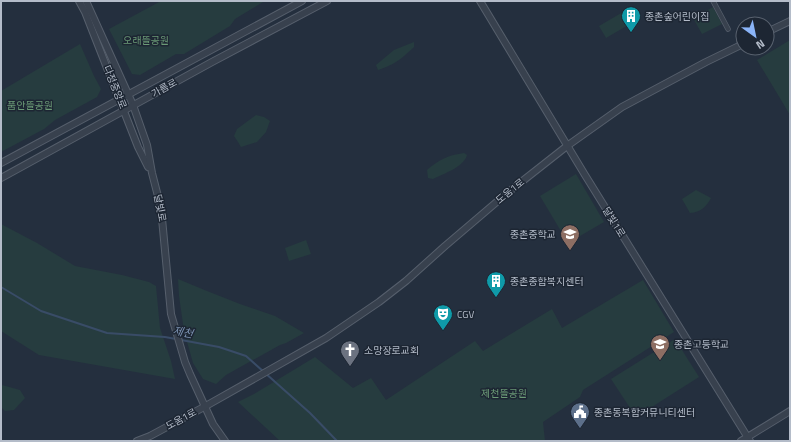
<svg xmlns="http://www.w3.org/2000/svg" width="791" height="442" font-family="'Titillium Web','Noto Sans KR',sans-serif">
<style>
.green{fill:#263c3f}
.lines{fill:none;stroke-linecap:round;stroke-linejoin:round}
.stream{stroke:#394c67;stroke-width:2}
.pedestrian-casing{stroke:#565f6c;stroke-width:5.5}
.tertiary-casing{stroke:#565f6c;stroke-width:8}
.pedestrian{stroke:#38414e;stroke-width:4}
.tertiary{stroke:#38414e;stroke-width:6}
.labels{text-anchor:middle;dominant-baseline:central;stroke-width:3;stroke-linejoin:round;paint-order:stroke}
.poi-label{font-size:10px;fill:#b4bcc9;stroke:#1d2633;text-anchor:start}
.park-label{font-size:10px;fill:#6b9a76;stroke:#1d2633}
.street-label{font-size:10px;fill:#b4bcc9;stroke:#1d2633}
.water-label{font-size:11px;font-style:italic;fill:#7c92b1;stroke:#1d2633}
</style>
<rect width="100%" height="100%" fill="#242f3e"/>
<g class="green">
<path d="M161 1H272L263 2 235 19 230 26 184 54H176L140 75 132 74 109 29Z"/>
<path d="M713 7 722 24 702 34 693 18Z"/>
<path d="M623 12 630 24 606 38 599 26Z"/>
<path d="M790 40V115L757 60Z"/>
<path d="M414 42V47C401 59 396 64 378 70L376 65 394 50Z"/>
<path d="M80 44 94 76 101 89 97 97 55 120 44 129 1 152V91Z"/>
<path d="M256 115 264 117 270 121 266 132 257 142 241 147 238 142 234 136 237 129Z"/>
<path d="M464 153 467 155C464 167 443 174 433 179L428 178 427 170C438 160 449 155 464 153Z"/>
<path d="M576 174 604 222 568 243 540 196Z"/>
<path d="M696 190 711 198C706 207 701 212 690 213L682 199Z"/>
<path d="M1 224 37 243 75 266 122 275 149 282 156 286 160 328 171 361 175 379 39 355 1 331Z"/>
<path d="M306 240 311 254 289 261 285 248Z"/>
<path d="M178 279 207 291 240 304 275 316 304 333 286 343 280 345 226 375 216 384 203 379 193 363 184 331 179 296Z"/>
<path d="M643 280 674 332 583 390 580 397 543 422 545 441H280L238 402 254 394 315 357 353 388 371 378 386 400 475 341 483 351 552 309 562 328Z"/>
<path d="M675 339 699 377 636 417 611 379Z"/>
<path d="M2 385 20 390 25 398 14 410 5 411 1 407V387Z"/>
</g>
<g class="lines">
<path class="stream" d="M1 287 41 311 107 333 165 337 219 347 246 356 310 413 337 441"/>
<defs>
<path id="pedestrian" d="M713 1 728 29"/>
<g id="tertiary">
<path d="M79 1 85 12 138 147 148 167"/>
<path d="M86 1 133 105 147 145 152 173 161 208 171 314 185 362 190 374 213 424 225 441"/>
<path d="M480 1 585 175 750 441"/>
<path d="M767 32 790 21"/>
<path d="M1 163 302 1"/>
<path d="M1 178 212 62 327 1"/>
<path d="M137 441 150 436 204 407 326 338 379 302 406 281 445 246 506 194 567 146 622 107 706 62 743 44"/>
<path d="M741 441 790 411"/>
</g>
</defs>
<use href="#pedestrian" class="pedestrian-casing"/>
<use href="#tertiary" class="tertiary-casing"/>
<use href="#pedestrian" class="pedestrian"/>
<use href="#tertiary" class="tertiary"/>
</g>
<defs>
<symbol id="building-pin" viewBox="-11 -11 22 30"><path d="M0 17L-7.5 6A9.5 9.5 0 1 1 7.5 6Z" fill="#0f9aa8" stroke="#1d2633"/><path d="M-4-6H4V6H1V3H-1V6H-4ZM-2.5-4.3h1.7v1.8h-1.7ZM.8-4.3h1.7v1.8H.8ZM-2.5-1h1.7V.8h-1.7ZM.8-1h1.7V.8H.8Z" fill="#fff"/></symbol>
<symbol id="school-pin" viewBox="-11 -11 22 30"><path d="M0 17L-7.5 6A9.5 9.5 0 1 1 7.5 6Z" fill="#8d6e63" stroke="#1d2633"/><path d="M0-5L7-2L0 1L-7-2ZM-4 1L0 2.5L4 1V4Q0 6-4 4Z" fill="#fff"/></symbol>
<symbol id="theatre-pin" viewBox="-11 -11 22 30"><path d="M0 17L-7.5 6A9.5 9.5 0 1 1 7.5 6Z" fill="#0f9aa8" stroke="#1d2633"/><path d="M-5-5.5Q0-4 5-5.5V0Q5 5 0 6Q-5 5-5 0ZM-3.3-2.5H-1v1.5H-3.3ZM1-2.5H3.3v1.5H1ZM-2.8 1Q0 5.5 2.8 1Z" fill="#fff"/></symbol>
<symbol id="church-pin" viewBox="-11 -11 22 30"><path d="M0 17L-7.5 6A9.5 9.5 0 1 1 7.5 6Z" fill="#6b7280" stroke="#1d2633"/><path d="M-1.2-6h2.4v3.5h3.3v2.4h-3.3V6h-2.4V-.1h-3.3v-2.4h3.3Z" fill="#fff"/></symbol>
<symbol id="civic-pin" viewBox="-11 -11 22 30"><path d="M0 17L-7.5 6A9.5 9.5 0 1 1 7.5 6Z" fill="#5c6f8a" stroke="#1d2633"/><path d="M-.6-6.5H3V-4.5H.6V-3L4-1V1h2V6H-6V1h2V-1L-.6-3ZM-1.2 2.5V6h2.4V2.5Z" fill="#fff"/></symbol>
</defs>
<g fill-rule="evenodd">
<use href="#building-pin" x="620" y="5" width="22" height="30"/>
<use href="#school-pin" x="559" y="223" width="22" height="30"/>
<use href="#building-pin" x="485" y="270" width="22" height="30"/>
<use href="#theatre-pin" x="432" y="303" width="22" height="30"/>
<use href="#school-pin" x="649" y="333" width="22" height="30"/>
<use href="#church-pin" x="339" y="339" width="22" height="30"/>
<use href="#civic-pin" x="569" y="401" width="22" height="30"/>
</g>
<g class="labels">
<g class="poi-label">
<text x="645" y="16">종촌숲어린이집</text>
<text x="556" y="234" text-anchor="end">종촌중학교</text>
<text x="510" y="281">종촌종합복지센터</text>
<text x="457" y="314">CGV</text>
<text x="674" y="344">종촌고등학교</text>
<text x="364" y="350">소망장로교회</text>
<text x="594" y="412">종촌동복합커뮤니티센터</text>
</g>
<g class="park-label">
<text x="146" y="40">오래뜰공원</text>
<text x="30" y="105">품안뜰공원</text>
<text x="504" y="393">제천뜰공원</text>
</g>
<g class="street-label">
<text transform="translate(115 87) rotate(68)">다정중앙로</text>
<text transform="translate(164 88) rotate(-29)">가름로</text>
<text transform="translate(510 191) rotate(-39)">도움1로</text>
<text transform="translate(160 208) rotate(79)">달빛로</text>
<text transform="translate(614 222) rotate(58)">달빛1로</text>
<text transform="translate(181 419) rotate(-29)">도움1로</text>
</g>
<g class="water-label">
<text transform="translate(183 332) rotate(11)">제천</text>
</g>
</g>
<rect width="791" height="442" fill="none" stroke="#b4bcc9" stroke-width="4"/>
<g transform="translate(755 36) rotate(147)"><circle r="19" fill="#1d2633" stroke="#59626f"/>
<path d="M0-3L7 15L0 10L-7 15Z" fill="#8ab4f8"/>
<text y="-6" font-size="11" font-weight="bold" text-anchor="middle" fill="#b4bcc9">N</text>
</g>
</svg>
